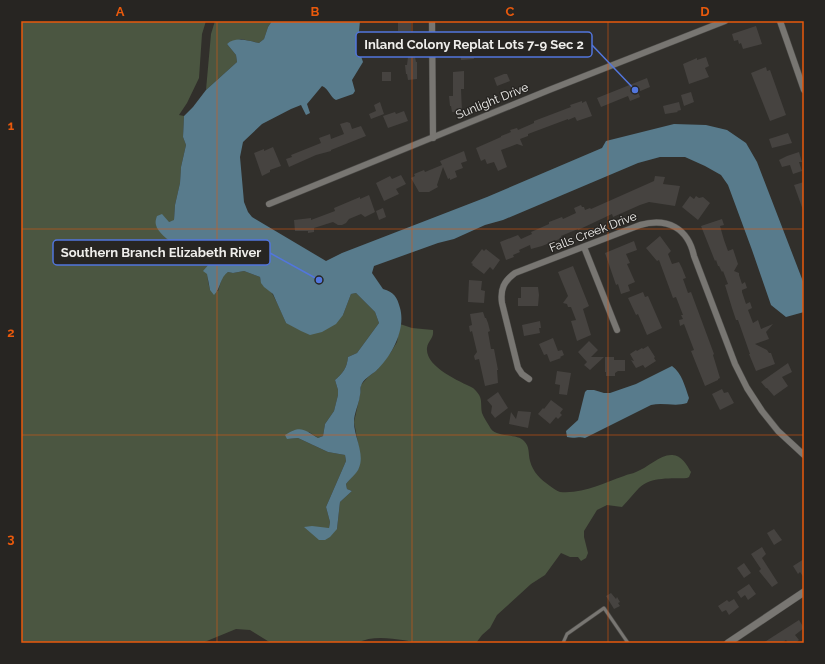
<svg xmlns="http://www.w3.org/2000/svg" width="825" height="664" font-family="Raleway,sans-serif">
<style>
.green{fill:#4b5641}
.water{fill:#587b8c}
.building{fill:#464340}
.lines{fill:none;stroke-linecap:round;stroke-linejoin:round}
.service-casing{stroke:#4c4b48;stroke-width:4}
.minor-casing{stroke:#4c4b48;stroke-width:7}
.tertiary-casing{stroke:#4c4b48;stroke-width:8}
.service{stroke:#787672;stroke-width:3}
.minor{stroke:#787672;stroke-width:6}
.tertiary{stroke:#787672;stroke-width:7}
.grid{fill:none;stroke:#e8590c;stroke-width:1;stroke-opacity:0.55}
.labels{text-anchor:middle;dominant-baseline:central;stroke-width:3;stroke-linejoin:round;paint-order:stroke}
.street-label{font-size:12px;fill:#efeeeb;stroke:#272522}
.leader{fill:none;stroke:#5276dd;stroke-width:1.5}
.callout-dot{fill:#5276dd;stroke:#272522;stroke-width:1.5}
.callout{fill:#272522;stroke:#5276dd;stroke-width:1.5}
.callout-label{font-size:13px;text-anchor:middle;font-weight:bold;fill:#efeeeb}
.neatline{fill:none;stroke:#e8590c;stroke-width:1.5}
.grid-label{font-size:13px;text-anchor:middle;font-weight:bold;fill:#e8590c}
</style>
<rect width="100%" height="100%" fill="#312f2b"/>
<g class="green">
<path d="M21 21H206L202 34 199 78 187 103 179 115 184 116 183 137 186 145 181 167 180 183 175 205 174 221 169 222 181 244C196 239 212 244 210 263 210 267 208 271 208 275 207 280 209 285 210 290L218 291 223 275 228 272 233 273 244 271 260 277C262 289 269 287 273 295 278 304 282 314 286 323L343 315 351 294 356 293 375 312 379 323 357 353 348 357C347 368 343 373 335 380L338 390V395L334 411 325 424 323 436 318 438 309 432 287 439 298 438 328 452 345 455 346 461 326 507 330 522 329 528 312 526 337 529 340 502 352 491 347 489 346 484 359 468 360 454 354 422 360 395 361 385 368 377 377 370 391 352 397 342 400 324 412 328 433 330C434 339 428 340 427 348 425 367 459 381 473 388 484 398 480 401 482 413 484 418 488 424 491 429 498 438 518 433 524 441 530 447 528 453 530 461 533 472 540 479 550 486 553 488 557 491 560 492 584 494 603 483 624 476 628 474 632 474 636 472 647 468 660 455 671 455 681 454 687 465 691 472L689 477 687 478C672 479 651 476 639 488 633 494 628 501 622 507L607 505 597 510 584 531V537L588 553 586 558 581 561 578 557H570L561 553 545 575 531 584 497 615 490 628 482 635 476 643C460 643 443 644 427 643 405 642 378 632 357 643H271L250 630 236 629 202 643H21Z"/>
<path d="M215 21H272L268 27 264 39 259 43 241 39 227 44 236 55 237 62 206 90 211 34Z"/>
</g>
<g class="water">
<path d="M272 21H360L358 42 366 44 361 56 363 62 352 80 355 91 353 94 336 100C330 97 329 89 322 86L307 104 310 113 306 115 301 105 291 109 262 124 243 142 240 157 244 202 248 212 252 217 326 261 342 253 487 197 602 148 606 141 674 124 706 125 727 130 746 143 757 162 804 284V312L786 317 771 305 752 250 728 185 721 175 705 166 685 157H660L638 163 503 220 485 225 454 239 438 243 374 266 372 273 383 289C394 292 397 297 400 308 406 329 392 356 376 371 371 375 363 379 361 386 360 388 361 392 360 395 359 404 354 413 354 422 354 437 365 453 359 468 357 473 350 479 346 484L347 489 352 491 340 502 337 529 330 537 325 540H319L304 527 312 526 329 528 330 522 326 507 346 461 345 455 328 452 298 438 287 439 285 435C300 425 304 429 318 438L323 436 325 424 334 411 338 395V390L335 380C343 373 347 368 348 357L357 353 379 323 375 312 356 293 351 294 343 315 336 324 322 332 310 335 301 331 286 323 273 294 264 287 261 283 260 277 244 271 233 273 228 272C220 277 221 288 214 295L210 290 207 274 203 271 210 263C210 259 211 251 208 248 198 238 184 245 174 243 168 241 157 231 156 225 155 222 156 219 157 216L162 214 169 222 174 220 175 205 180 183 181 167 186 145 183 137 184 116 193 107 206 90 237 62 236 55 227 44C236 36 248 41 259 43L264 39 268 27Z"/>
<path d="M672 366C682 373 685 387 689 398L687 403C675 407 663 402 651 405L585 438C579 436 575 439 567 437L566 431 578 420 585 392 587 390H594L604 393H610L636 384Z"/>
</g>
<g class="building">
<rect x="398" y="21" width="13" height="10"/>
<path d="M756 26 762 44 743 49 741 43 739 44 738 40 734 41 732 34Z"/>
<path d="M458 34H466L467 54 473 53 474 59 461 60Z"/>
<path d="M408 57H415L416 62H417V79L408 80 407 74H406L405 65H407Z"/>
<path d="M706 57 709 66 705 68 709 77 689 84 683 64 697 58V60Z"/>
<path d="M766 67 767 71 770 70 786 115 770 121 751 73Z"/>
<path d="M464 71V89H461L462 112H452L451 106H450L449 96H453V72Z"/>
<rect x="382" y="72" width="9" height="9"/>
<path d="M504 74H507L510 81 497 86 494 78Z"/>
<path d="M647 78 650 87 638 92 640 97 630 101 628 96 601 107 597 98Z"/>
<path d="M691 92 694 102 684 106 681 95Z"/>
<path d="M582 101V103L586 101 592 116 577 121 575 117 568 120V119L528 134V136L520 139 523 146 517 144 501 150 507 167 498 171 494 162 487 164 485 159 481 161 476 148 501 137V136L511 132 510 130 517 128 518 130 534 123V121L571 107 570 105Z"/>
<path d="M380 102 384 114 371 119 369 114 376 111 374 105Z"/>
<path d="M679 102 681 110 677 111 678 112 665 114 663 106Z"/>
<path d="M404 111 408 121 388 128 383 116 395 112 396 114Z"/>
<path d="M347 122 350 123 352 129 361 126 366 136 331 150V151L316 155 289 167 286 159 292 157 291 155 321 143 319 138 330 134 331 139 344 134 340 124Z"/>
<path d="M788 133 792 143 772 148 769 139Z"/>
<path d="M273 147 281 166 270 170V172L262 176 254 153 264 149V151Z"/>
<path d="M464 151 467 161 461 163 463 168 455 171 457 177 450 180V178L448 179 443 167 437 185 438 187 429 192H419L411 178 415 176 414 174 424 170 425 172 442 165 440 161Z"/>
<path d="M799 152 802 162H799L802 171 793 174 790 165 782 167 779 160 787 156Z"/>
<path d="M401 175 406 184 396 189 399 194 384 201 376 183 390 176 392 179Z"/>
<path d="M655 176 665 177 663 184 680 186 675 206 649 202 640 205 613 217 612 214 578 230V229L561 236 562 238 542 246 531 249 530 245 519 250 520 252 513 255 514 257 506 260 500 242 518 235 521 239 532 234 531 232 549 224V222L562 217 563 219 576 213 574 208 581 205 582 207H584L585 210 590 208 591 209 654 181Z"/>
<path d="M804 182V210H803L794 185Z"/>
<path d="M369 195 375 212 365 217 361 214 349 219 346 223 342 225H338L333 222 314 228V232L308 233V231H295L294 220 311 218V220L335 211 334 208 360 197V199Z"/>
<path d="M690 196 694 199 696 196 699 198 703 197 710 203 698 220 682 207Z"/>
<path d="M383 208 386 217 379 220 376 211Z"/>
<path d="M722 219 724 225 720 226 724 240 728 251 733 249 738 264 734 271 739 273V275L742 284 745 282 747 288 742 290V292L746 304 750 302 752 308 748 310 753 323 758 320 761 329 773 324 766 332 769 339 755 344 767 350 769 353H771L775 364 756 371 749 354H750L738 320H736L732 308 725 285 728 284 723 271 722 272 719 266H718L716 260 715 261 701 226Z"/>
<path d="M660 236 671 251 668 254 672 264 679 262 682 268 686 278 683 279 688 293 691 292 714 354 713 355 720 378 718 379V380L705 386 691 351 694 350 684 324 680 326 679 320 683 319 681 315H683L676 297 673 298 659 260 657 261 646 248Z"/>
<path d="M634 241 637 250 626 254 630 263 627 264 635 282 628 285 630 291 621 294 618 284 616 285 605 253Z"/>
<path d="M482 249 484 251 486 249 500 260 493 270 490 267 484 274 472 265 473 264 471 263Z"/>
<path d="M573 266 589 306 583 309 591 335 577 341 571 321 576 320 571 307H568L567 304 563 303 568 296 558 272Z"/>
<path d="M469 280 482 281 481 290 485 291 484 303 468 302Z"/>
<path d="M521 287H538L539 295 538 306H518V298H521Z"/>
<path d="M643 292 645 297 648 296 662 328 647 335 638 314 636 315 628 298Z"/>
<path d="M483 312 485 318H486L488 323 490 331 488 332 491 349H494L498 370H497L498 383 485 386 479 359 475 360 474 356 477 352 472 331 470 332 469 326 472 325 470 314Z"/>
<path d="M540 321 541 328H539L540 333 524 336 522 325Z"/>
<path d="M553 338 558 351 562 350 564 355 560 357 561 358 550 362 547 354 544 355 539 344Z"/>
<path d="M589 341 598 350 591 357H604L590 370 584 365 587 362 578 352Z"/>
<path d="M648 346 655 357 654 358 656 361 645 368 643 365 636 368 631 360 634 361 630 354 636 350 637 351 642 348 643 349Z"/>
<path d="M605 357H614V360H625V371H618L615 373V376H606V372H605Z"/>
<path d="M788 363 792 372 782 377 788 386 774 396 767 388H766L761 382Z"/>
<path d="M557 371 571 373 567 395 559 394 560 385 555 384Z"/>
<path d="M722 389 724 393 728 392 734 403 720 410 712 394Z"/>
<path d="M498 392 508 408 495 418 491 413 492 406 487 400Z"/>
<path d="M551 400 563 409 560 413 562 415 558 419 556 417 550 424 538 414 543 408 544 409Z"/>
<path d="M518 411 531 412 528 428 509 424 511 412 516 419Z"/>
<path d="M774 529 782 540 774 545 767 533Z"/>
<path d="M762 547 766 554 762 558 778 583 772 587 759 571 761 569 751 554Z"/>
<path d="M804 559V578L800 572 798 574 793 566Z"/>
<path d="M744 563 751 573 744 578 737 568Z"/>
<path d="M749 584 756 594 748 600 745 595 741 598 737 592Z"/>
<path d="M611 593 616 599 617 597 620 602 618 603 620 606 614 609 606 596Z"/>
<path d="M734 599 739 607 729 615 726 610 722 612 718 606 727 600 729 602Z"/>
<path d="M799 620 804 628 795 635 799 640 795 643H788L786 640 782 643H763Z"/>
</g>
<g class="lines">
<defs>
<path id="service" d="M563 643 567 634 604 608 628 643"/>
<g id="minor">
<path d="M432 21 433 138"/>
<path d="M780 21 804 90"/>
<path d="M269 204 549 90 725 21"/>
<path d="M584 247 617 330"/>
<path d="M529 379 522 374 518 368 502 303C500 289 504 281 515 273L640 225C667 217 688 228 694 256L735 364 747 388 762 411 778 431 804 455"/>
</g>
<path id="tertiary" d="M728 643 804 592"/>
</defs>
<use href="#service" class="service-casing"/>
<use href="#minor" class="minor-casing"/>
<use href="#tertiary" class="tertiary-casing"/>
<use href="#service" class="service"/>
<use href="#minor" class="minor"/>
<use href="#tertiary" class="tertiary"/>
</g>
<path class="grid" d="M217 21V643M412 21V643M608 21V643M21 229H804M21 435H804"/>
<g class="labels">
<g class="street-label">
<text transform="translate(492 101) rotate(-22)">Sunlight Drive</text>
<text transform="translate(593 232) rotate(-21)">Falls Creek Drive</text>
</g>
</g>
<path class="leader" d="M635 90L592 45M319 280L270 253"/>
<g class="callout-dot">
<circle cx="635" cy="90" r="4"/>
<circle cx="319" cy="280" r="4"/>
</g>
<g class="callout">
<rect x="356" y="32" width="236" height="25" rx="4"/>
<rect x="53" y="240" width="217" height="25" rx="4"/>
</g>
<g class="callout-label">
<text x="474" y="49">Inland Colony Replat Lots 7-9 Sec 2</text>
<text x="161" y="257">Southern Branch Elizabeth River</text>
</g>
<rect width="825" height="664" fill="none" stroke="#272522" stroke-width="44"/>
<rect x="22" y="22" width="781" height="620" class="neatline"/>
<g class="grid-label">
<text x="120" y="16">A</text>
<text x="315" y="16">B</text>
<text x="510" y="16">C</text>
<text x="705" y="16">D</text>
<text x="11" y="130">1</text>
<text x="11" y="337">2</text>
<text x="11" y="543">3</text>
</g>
</svg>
